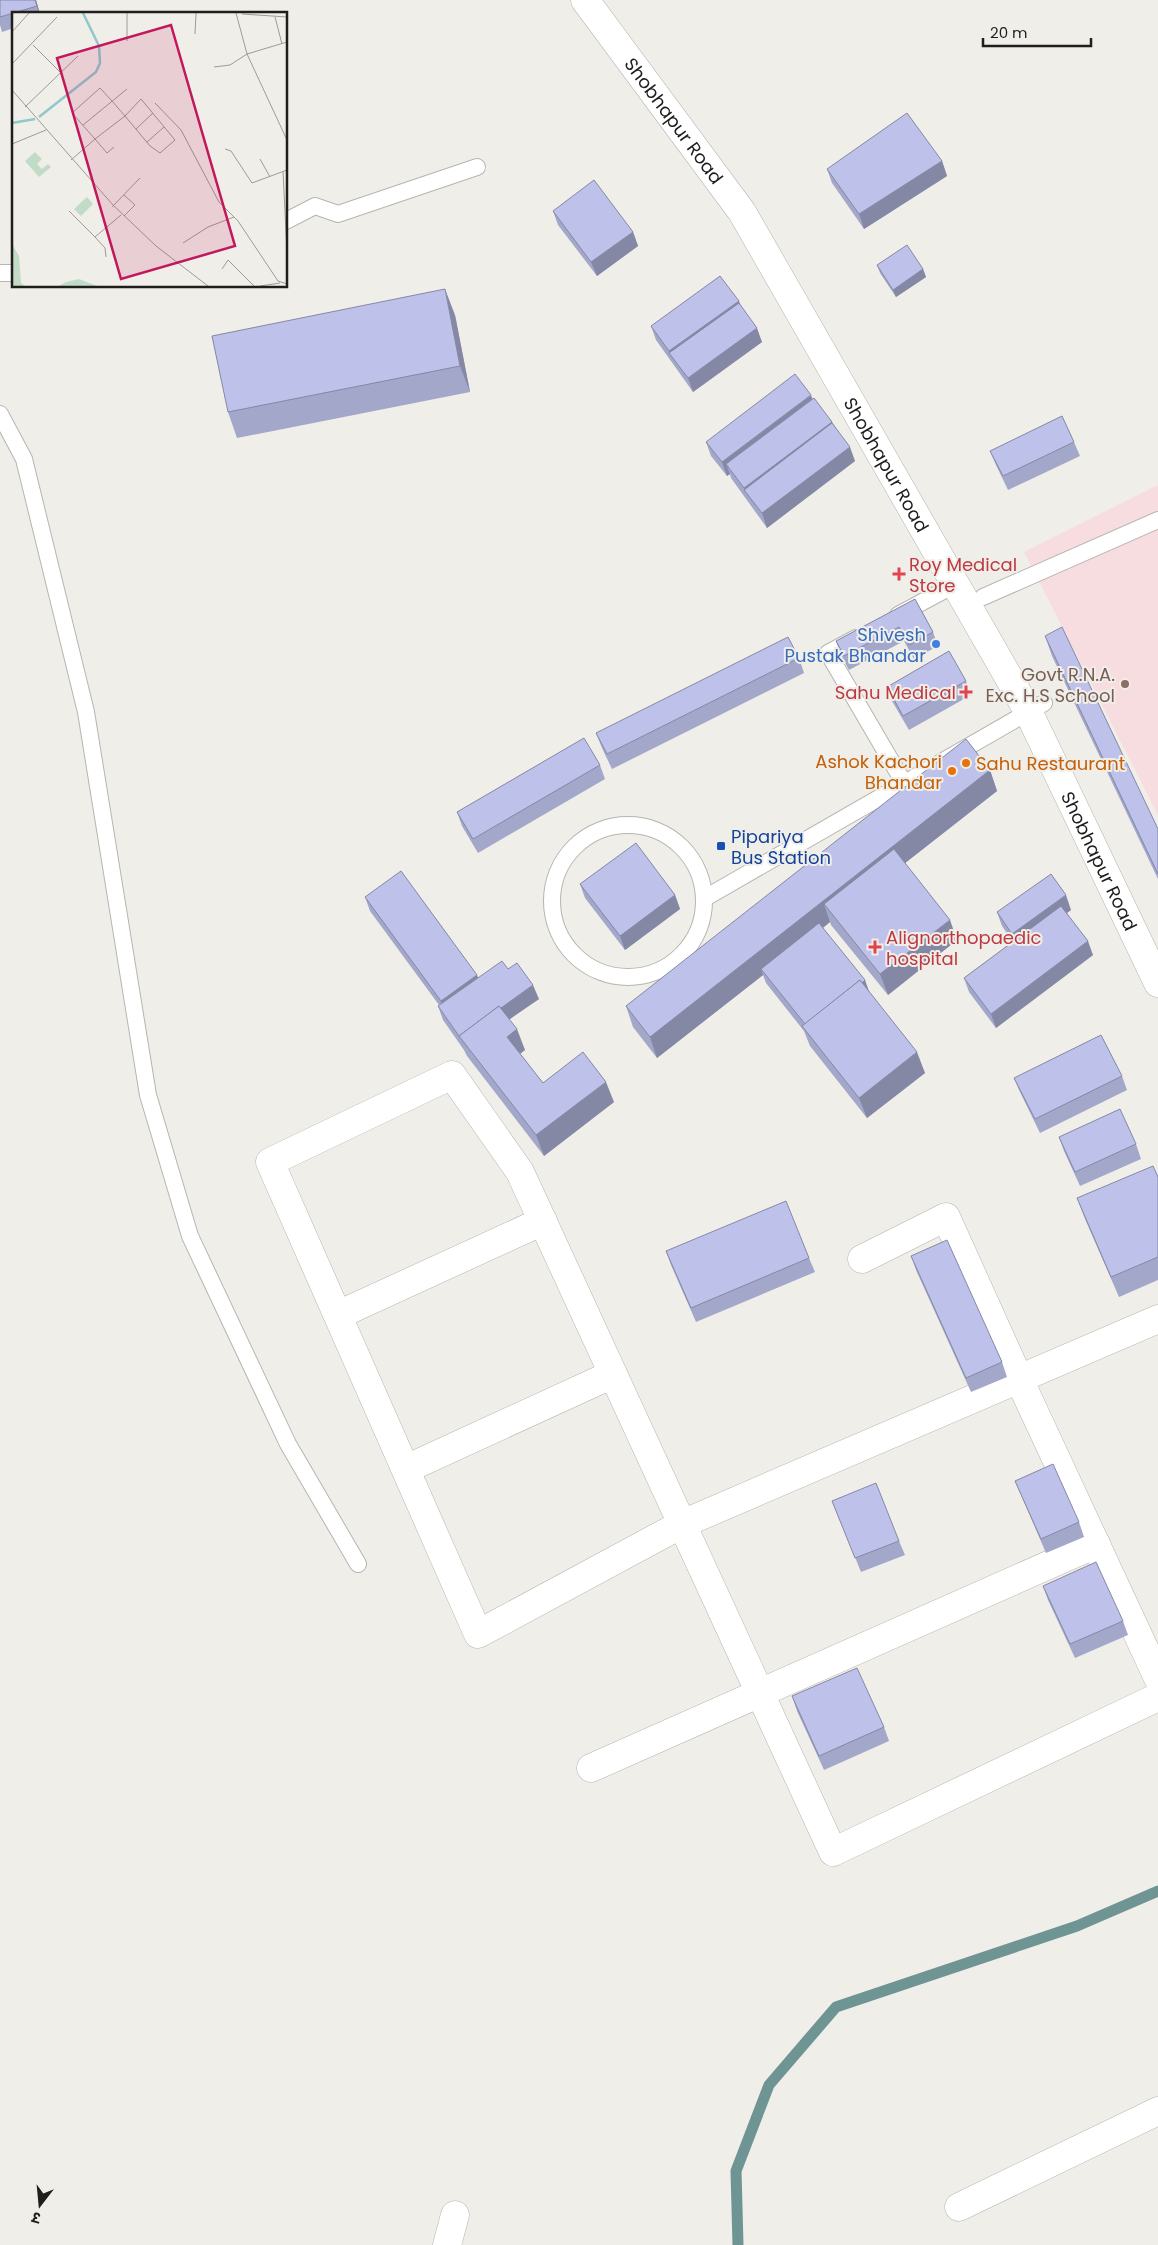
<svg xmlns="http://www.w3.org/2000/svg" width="1158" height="2245" font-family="Poppins,'Noto Sans Devanagari',sans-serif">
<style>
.education{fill:#f8dde0}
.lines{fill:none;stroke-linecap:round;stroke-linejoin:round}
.stream{stroke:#6e9494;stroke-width:11}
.service-casing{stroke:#b6b5af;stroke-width:18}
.minor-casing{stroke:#b6b5af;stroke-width:29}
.secondary-casing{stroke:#b6b5af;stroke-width:29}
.service{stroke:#fff;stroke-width:16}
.minor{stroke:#fff;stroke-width:28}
.secondary{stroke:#fff;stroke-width:28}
.wall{fill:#a3a7c9}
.shaded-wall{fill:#8588a4}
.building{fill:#bec2ea;stroke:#8588a4}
.health-dot{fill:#e0444e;stroke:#f0eee9;stroke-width:2}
.shop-dot{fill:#3f7fe0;stroke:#f0eee9;stroke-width:2}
.education-dot{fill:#8d6e63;stroke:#f0eee9;stroke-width:2}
.food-dot{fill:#e8710a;stroke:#f0eee9;stroke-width:2}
.transit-dot{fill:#1a4fb4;stroke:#f0eee9;stroke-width:2}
.labels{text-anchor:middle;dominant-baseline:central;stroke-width:4;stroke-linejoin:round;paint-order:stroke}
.street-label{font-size:18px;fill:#1e1e1c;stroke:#f0eee9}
.health-label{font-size:18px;fill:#be3a42;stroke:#f0eee9;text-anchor:start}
.shop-label{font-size:18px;fill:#366cbe;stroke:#f0eee9;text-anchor:end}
.education-label{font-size:18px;fill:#785e54;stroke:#f0eee9;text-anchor:end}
.food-label{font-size:18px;fill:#c56008;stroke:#f0eee9;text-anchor:end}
.transit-label{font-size:18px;fill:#164399;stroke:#f0eee9;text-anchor:start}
.inset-river{fill:none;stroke:#91c7c8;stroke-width:2.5}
.inset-road{fill:none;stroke:#9c9b97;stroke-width:1}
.view{fill:#c2185b;fill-opacity:0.15;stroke:#c2185b;stroke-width:2.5}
.inset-edge{fill:none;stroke:#1e1e1c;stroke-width:2.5}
</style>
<rect width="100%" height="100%" fill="#f0eee9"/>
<path class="education" d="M1158 485V815L1024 552Z"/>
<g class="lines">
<path class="stream" d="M738 2245 736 2171 769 2085 836 2007 1077 1926 1158 1891"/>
<defs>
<g id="service">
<path d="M286 221 315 206 338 214 477 167"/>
<path d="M0 273H14"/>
<path d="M0 414 24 459 86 712 148 1095 190 1236 288 1444 358 1564"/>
<path d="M983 597 1158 520"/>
<path d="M898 615 956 584"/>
<path d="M856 638 828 653 904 783"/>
<circle cx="628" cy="901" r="76"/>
<path d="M705 898 1044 703"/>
</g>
<g id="minor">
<path d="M862 1259 946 1217 1019 1379 682 1524 478 1634 270 1162 452 1075 520 1172 833 1852 1158 1697"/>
<path d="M338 1315 543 1221"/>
<path d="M1158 1319 1019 1379 1158 1678"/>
<path d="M406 1469 613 1374"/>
<path d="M591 1768 1096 1544"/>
<path d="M959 2207 1158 2111"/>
<path d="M447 2245 455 2215"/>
</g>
<g id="secondary">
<path id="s1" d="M585 0 742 212 1028 711 1158 983"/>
</g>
</defs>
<use href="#service" class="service-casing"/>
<use href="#minor" class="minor-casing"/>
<use href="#secondary" class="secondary-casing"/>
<use href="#service" class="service"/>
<use href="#minor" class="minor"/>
<use href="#secondary" class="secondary"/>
</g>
<g class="wall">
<path d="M0 0H36L40 14H14V28L2 32 0 25Z"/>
<path d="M942 161 947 176 864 229 832 183 827 169Z"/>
<path d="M553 211 633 232 638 246 597 276 558 225Z"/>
<path d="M877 265 923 269 926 277 896 297 880 273Z"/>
<path d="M739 303 762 342 693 392 656 340 651 326Z"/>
<path d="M455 315 470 392 237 438 228 412Z"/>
<path d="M813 399 832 422 834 425 855 461 767 528 731 478 730 474 727 476 711 456 706 442Z"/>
<path d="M1074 442 1080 456 1008 490 996 465 990 451Z"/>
<path d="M915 599 933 632 938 646 914 659 904 641 849 670 841 655 836 641Z"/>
<path d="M1045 636 1158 829V879L1052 656Z"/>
<path d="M799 658 804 673 612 769 602 748 596 733Z"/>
<path d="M966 681 971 695 909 730 892 701 887 687Z"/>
<path d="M600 765 605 779 478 853 462 826 457 812Z"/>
<path d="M990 770 997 791 905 863 957 940 888 995 831 925 830 922 823 928 869 992 925 1073 867 1118 810 1046 804 1031 766 983 763 975 657 1058 633 1027 626 1006Z"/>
<path d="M580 884 675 895 680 909 625 950 585 898Z"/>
<path d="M365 897 477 975 478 978 508 969 539 999 509 1019 525 1050 520 1054 543 1083 614 1102 544 1156 467 1056 464 1050 443 1020 438 1006 439 1005 370 911Z"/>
<path d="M1071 910 1067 913 1093 955 996 1028 969 992 964 978 1013 942 1002 926 997 912Z"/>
<path d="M1122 1076 1127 1090 1040 1133 1020 1092 1014 1078Z"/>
<path d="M1059 1137 1136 1144 1141 1159 1080 1186 1064 1151Z"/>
<path d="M1158 1177V1280L1119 1297 1085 1219 1077 1198Z"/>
<path d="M666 1251 809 1258 815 1272 696 1322 671 1265Z"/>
<path d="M911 1256 1002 1362 1007 1377 971 1392 916 1270Z"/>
<path d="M1015 1481 1079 1522 1084 1537 1046 1553 1021 1495Z"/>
<path d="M832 1501 899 1541 905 1555 861 1572Z"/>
<path d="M1043 1586 1123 1621 1128 1635 1075 1658 1048 1600Z"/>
<path d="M792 1696 884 1727 889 1741 824 1770 797 1711Z"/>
</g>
<g class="shaded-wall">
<path d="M35 0H36L40 14H39Z"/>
<path d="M942 161 947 176 864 229 859 214Z"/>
<path d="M633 232 638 246 597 276 591 262Z"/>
<path d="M923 269 926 277 896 297 893 290Z"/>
<path d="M445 289 455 315 470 392 460 366Z"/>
<path d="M739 301 744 315 670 353 669 351Z"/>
<path d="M757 328 762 342 693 392 688 378Z"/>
<path d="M811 395 816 409 726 464 730 474 727 476 722 462Z"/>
<path d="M832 422 837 436 745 491 744 488Z"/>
<path d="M850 447 855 461 767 528 762 513Z"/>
<path d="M990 770 997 791 835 918 824 904 830 922 765 973 761 969 763 975 657 1058 650 1037Z"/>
<path d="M675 895 680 909 625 950 620 936Z"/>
<path d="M1066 895 1071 910 1017 948 1012 934Z"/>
<path d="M950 920 957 940 888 995 880 974Z"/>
<path d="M1088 941 1093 955 996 1028 991 1014Z"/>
<path d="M477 975 482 989 446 1015 441 1001Z"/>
<path d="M865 980 870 994 807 1026Z"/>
<path d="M533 985 539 999 468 1048 459 1036Z"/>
<path d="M517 1029 525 1050 514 1058 507 1037Z"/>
<path d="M917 1052 925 1073 867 1118 859 1098Z"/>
<path d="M606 1082 614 1102 544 1156 536 1135Z"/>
</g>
<g class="building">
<path d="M0 0H35L37 6 0 17Z"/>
<path d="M907 113 942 161 859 214 827 169Z"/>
<path d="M594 180 633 232 591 262 553 211Z"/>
<path d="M907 245 923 269 893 290 877 265Z"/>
<path d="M720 276 739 301 669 351 651 326Z"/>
<path d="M445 289 460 366 228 412 212 336Z"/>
<path d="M739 303 757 328 688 378 669 353Z"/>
<path d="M795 374 811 395 722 462 706 442Z"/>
<path d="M814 398 832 422 744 488 726 464Z"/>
<path d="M1062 416 1074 442 1003 476 990 451Z"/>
<path d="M832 423 850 447 762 513 744 490Z"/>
<path d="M915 599 933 632 909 645 899 627 844 656 836 641Z"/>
<path d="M1062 627 1158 829V874L1045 636Z"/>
<path d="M788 637 799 658 607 754 596 733Z"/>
<path d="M949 651 966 681 903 716 887 687Z"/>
<path d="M584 738 600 765 473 839 457 812Z"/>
<path d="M966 739 990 770 650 1037 626 1006Z"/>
<path d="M636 843 675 895 620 936 580 884Z"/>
<path d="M894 849 950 920 880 974 824 904Z"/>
<path d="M401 871 477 975 441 1001 365 897Z"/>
<path d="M1051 874 1066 895 1012 934 997 912Z"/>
<path d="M1061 906 1088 941 991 1014 964 978Z"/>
<path d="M819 923 865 980 862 983 860 980 805 1024 761 969Z"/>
<path d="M502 961 508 969 517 963 533 985 501 1008 499 1006 459 1036 438 1006Z"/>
<path d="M860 980 917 1052 859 1098 802 1026Z"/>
<path d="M499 1006 517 1029 507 1037 543 1083 583 1052 606 1082 536 1135 459 1036Z"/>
<path d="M1101 1035 1122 1076 1035 1119 1014 1078Z"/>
<path d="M1120 1109 1136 1144 1075 1172 1059 1137Z"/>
<path d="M1153 1166 1158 1177V1257L1111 1277 1077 1198Z"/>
<path d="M786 1201 809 1258 691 1308 666 1251Z"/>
<path d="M947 1240 1002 1362 966 1378 911 1256Z"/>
<path d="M1053 1464 1079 1522 1041 1539 1015 1481Z"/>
<path d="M876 1483 899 1541 855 1558 832 1501Z"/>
<path d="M1096 1562 1123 1621 1070 1644 1043 1586Z"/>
<path d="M857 1668 884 1727 819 1756 792 1696Z"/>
</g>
<g class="health-dot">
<path d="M896.5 566.5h5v5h5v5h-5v5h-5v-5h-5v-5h5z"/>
<path d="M963.5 684.5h5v5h5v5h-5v5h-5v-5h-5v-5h5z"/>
<path d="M872.5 939.5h5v5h5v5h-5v5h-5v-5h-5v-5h5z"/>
</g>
<circle class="shop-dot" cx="936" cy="644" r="5"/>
<circle class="education-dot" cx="1125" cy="684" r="5"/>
<g class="food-dot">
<circle cx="966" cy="763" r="5"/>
<circle cx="952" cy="771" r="5"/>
</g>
<rect class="transit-dot" x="716" y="841" width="10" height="10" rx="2.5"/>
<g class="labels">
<g class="street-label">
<text stroke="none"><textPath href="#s1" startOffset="150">Shobhapur Road</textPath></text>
<text stroke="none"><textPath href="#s1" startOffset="555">Shobhapur Road</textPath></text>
<text stroke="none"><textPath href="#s1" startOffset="1005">Shobhapur Road</textPath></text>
</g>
<g class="health-label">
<text x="909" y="564">Roy Medical<tspan x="909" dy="21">Store</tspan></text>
<text x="956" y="692" text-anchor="end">Sahu Medical</text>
<text x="886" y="937">Alignorthopaedic<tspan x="886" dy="21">hospital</tspan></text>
</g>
<g class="shop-label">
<text x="926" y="634">Shivesh<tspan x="926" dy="21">Pustak Bhandar</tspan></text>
</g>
<g class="education-label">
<text x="1115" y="674">Govt R.N.A.<tspan x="1115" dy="21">Exc. H.S School</tspan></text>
</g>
<g class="food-label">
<text x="942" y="761">Ashok Kachori<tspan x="942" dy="21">Bhandar</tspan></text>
<text x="976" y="763" text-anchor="start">Sahu Restaurant</text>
</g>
<g class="transit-label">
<text x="731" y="836">Pipariya<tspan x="731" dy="21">Bus Station</tspan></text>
</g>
</g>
<g transform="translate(12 12)">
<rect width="275" height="275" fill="#f0eee9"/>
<path d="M23 140 30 147 25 152 30 157 36 152 39 155 27 165 13 149ZM75 185 81 192 69 204 62 197ZM0 232 7 244 9 271 13 274H0ZM67 267 85 274H47L54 270Z" fill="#c2dbc6"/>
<path class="inset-river" d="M27 105 84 60 88 51 87 34 71 1M0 111 23 107"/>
<path class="inset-road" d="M115 1V29M224 1 235 42 275 128M230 2 275 5M263 5 270 32M0 20 17 1M183 22 184 1M21 33 48 60M0 52 45 5M202 55 218 53 235 42 275 30M0 78 101 193 144 234 196 274M143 91 169 118 207 190 226 209 266 269 275 272M13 95 66 44M71 113 115 77M124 117 141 101M135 130 152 115M0 132 34 118M213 137 219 139 240 171 275 158M248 147 258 165M59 148 83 127 60 101 88 76 100 89 113 104 138 134 148 141 163 128 129 87 113 104 83 127 95 141 102 135M271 159 275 240M112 183 123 193 112 204M100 195 128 166M57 199 83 225 109 203M83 225 93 236 94 245M171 231 196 215 222 205M210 257 216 248 242 274M248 274 268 271"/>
<path class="view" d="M159 13 223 234 109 267 45 46Z"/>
<rect width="275" height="275" class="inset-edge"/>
</g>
<g transform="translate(40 2205) rotate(196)" stroke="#f0eee9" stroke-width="4" paint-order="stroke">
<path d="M0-4L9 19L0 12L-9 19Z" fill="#1e1e1c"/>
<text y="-8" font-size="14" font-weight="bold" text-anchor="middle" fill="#1e1e1c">उ</text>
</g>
<path d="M983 38v8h108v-8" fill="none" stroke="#1e1e1c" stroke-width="2.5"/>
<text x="990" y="38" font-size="15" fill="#1e1e1c" stroke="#f0eee9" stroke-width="4" paint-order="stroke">20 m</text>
</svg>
